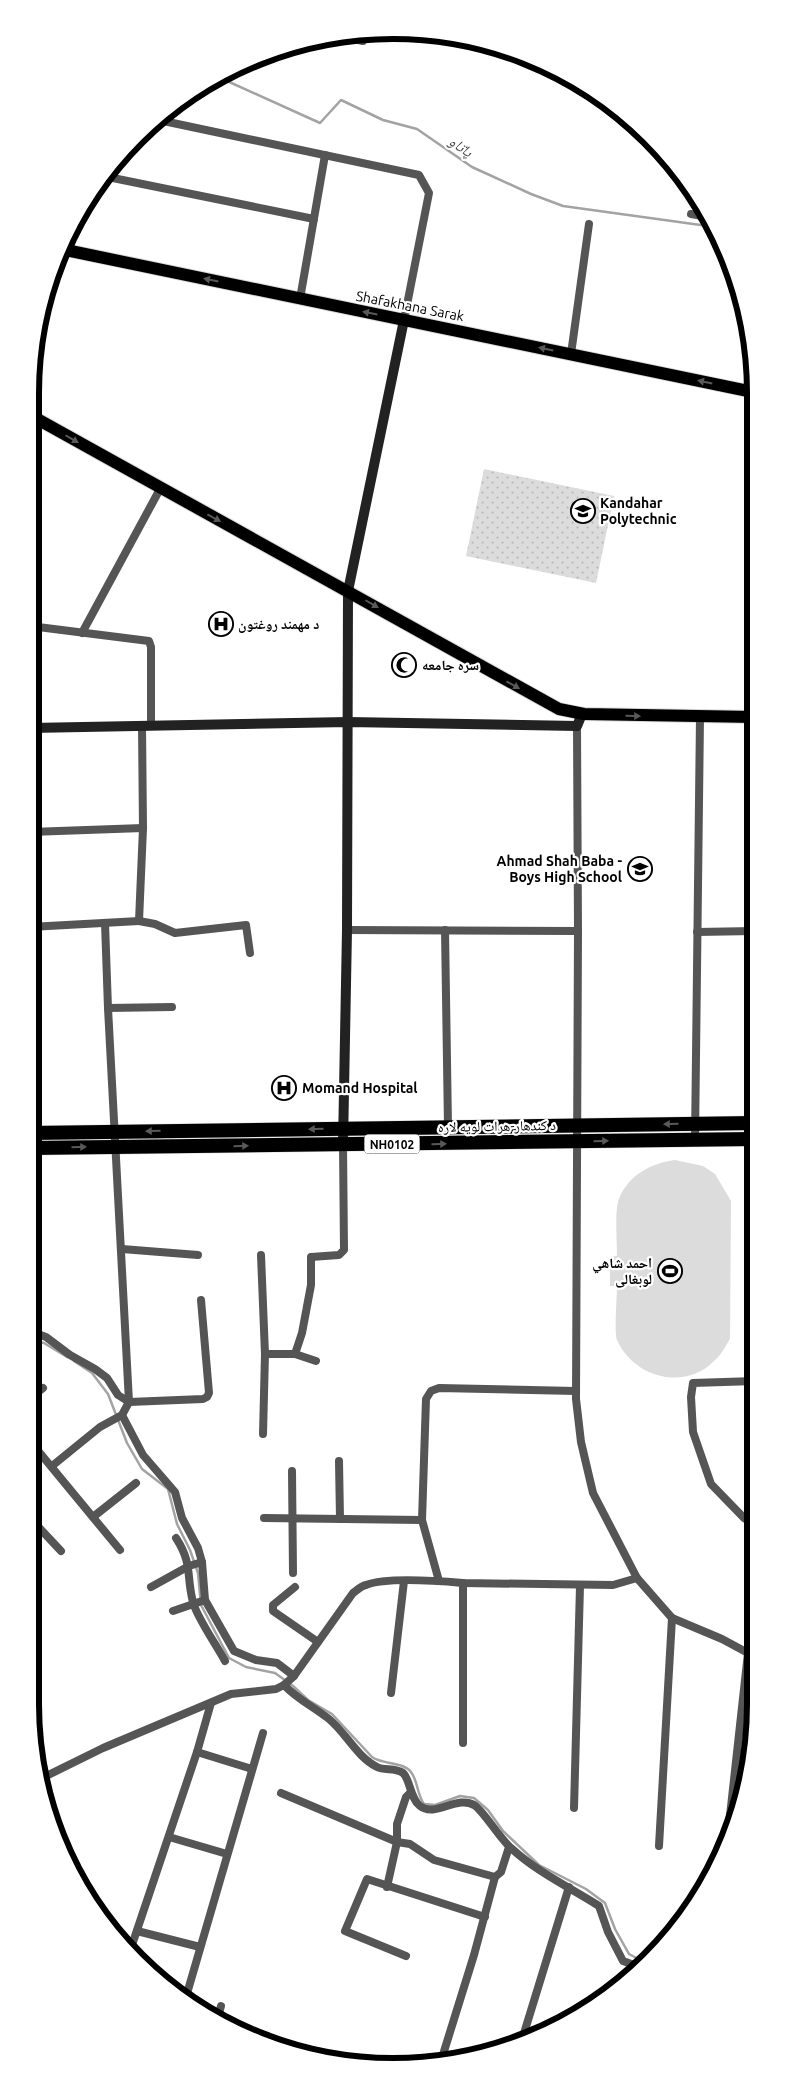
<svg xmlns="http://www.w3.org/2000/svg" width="786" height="2097" font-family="Ubuntu,'Noto Naskh Arabic',sans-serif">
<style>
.park{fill:url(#park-dots)}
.pitch{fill:#dcdcdc}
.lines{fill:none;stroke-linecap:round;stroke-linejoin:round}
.stream{stroke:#a3a3a3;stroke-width:2.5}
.primary-casing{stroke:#dbdbdb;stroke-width:14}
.highway-casing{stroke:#dbdbdb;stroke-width:15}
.street{stroke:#555;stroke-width:8}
.secondary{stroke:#222;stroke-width:10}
.primary{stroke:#000;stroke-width:12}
.highway{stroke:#000;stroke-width:14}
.oneway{fill:#595959}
.labels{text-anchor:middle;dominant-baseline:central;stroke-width:4.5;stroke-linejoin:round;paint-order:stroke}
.shield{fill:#fff;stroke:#4c4c4c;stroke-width:1}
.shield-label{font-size:12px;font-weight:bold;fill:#000}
.street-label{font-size:14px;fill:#000;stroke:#fff}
.poi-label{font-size:14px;font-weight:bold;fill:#000;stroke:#fff;text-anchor:start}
.water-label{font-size:15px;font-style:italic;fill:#444;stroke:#fff}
.rim{fill:none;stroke:#000;stroke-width:6}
</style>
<defs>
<pattern id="park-dots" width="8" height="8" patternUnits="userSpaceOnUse" patternTransform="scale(1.25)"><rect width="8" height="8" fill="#dcdcdc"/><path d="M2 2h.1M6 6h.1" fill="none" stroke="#bbb" stroke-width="1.8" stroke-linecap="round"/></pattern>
</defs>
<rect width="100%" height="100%" fill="#fff"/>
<path class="park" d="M484 469 614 496 596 583 466 556Z"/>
<path class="pitch" d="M675 1160 703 1166 715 1174 731 1201 730 1339C725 1347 721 1355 714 1361 685 1391 634 1378 617 1340 614 1332 617 1297 617 1286H610V1257L617 1256C617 1242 615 1214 618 1202 626 1176 651 1163 675 1160Z"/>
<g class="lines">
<g class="stream">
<path d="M216 76 320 123 341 100 383 120 417 129 472 167 531 194 563 206 715 227"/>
<path d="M30 1340 44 1343 67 1357"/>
<path d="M74 1361 92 1373 108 1394 127 1443 142 1469 168 1489 177 1524 190 1550 198 1573 201 1605 229 1658 246 1667 275 1673 293 1686 308 1700 332 1714 372 1757C383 1765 402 1761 411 1772 418 1781 417 1795 424 1804L435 1805 460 1796 474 1798 488 1810 503 1831 539 1865 586 1889 605 1903 615 1929 629 1954 642 1961"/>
</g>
<defs>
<g id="primary">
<path d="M61 249 753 392"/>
<path d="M30 415 559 709 584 714 754 717"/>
</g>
<g id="highway">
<path d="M30 1133 755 1123"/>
<path d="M30 1148 755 1139"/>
</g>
</defs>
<use href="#primary" class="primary-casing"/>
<use href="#highway" class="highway-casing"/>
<g class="street">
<path d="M336 35 363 41"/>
<path d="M154 119 419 175 429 193 404 320"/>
<path d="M103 176 314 219"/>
<path d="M691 214 708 217"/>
<path d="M300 299 325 155"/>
<path d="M571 354 589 224"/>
<path d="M30 626 149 641 151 647V726"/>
<path d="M82 633 160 489"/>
<path d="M577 726 578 931 576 1399 581 1442 593 1493 637 1578 672 1618 722 1639 748 1653 756 1655"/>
<path d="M30 832 143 828"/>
<path d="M139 921 155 924 175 933 246 925 250 953"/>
<path d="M30 927 139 921 143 828 142 726"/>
<path d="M347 930 578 931"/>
<path d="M445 930 448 1127"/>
<path d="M697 932 754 931"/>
<path d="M108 1008 172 1007"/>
<path d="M695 1140 700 717"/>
<path d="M122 1249 198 1255"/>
<path d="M261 1255 265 1354 263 1434"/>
<path d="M30 1331 46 1337 70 1355 95 1369 107 1378 118 1395 129 1402 203 1399 207 1397 209 1393 201 1300"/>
<path d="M265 1354H295L316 1361"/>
<path d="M295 1354 302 1333 311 1285V1257L339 1255 344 1250 343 1145"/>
<path d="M755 1381 693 1383 691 1397 693 1432 711 1484 744 1518 756 1525"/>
<path d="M30 1398 43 1388"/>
<path d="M122 1415 143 1455 175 1492 182 1518 198 1548 202 1562 205 1600 234 1651 256 1660 277 1663 294 1676"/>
<path d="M30 1441 120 1550"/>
<path d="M339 1461 340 1519"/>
<path d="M52 1466 100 1427 122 1415 129 1402 108 1008 105 923"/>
<path d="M292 1471 293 1573"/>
<path d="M93 1517 136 1483"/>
<path d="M30 1518 61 1551"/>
<path d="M264 1518 422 1520"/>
<path d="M176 1538C193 1564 186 1576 193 1602 196 1616 217 1646 225 1661"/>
<path d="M439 1581 422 1520 426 1399 431 1391 439 1388 576 1391"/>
<path d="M151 1587 189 1566 202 1562"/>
<path d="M295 1587 273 1605V1611L318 1642"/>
<path d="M30 1591 33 1582"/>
<path d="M173 1611 205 1600"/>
<path d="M284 1685C297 1699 314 1707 329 1719 346 1733 357 1757 377 1767 385 1771 395 1767 403 1773 410 1779 410 1798 420 1806 435 1818 457 1795 474 1805 483 1810 500 1839 511 1848 537 1872 569 1887 599 1906L608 1932 623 1961 637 1966"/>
<path d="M391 1693 404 1581"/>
<path d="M463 1743V1583"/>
<path d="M197 1752 252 1769"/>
<path d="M42 1778 103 1748 231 1694 276 1689 284 1685 294 1676 353 1593C357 1590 361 1586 366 1585 386 1577 440 1581 463 1583L613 1585 637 1578"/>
<path d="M281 1793 397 1842 410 1844 434 1860 495 1877"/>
<path d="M574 1808 580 1586"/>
<path d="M169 1837 227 1854"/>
<path d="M727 1843 748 1653"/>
<path d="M659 1846 672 1618"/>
<path d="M387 1887 397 1842V1824L406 1797 410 1793"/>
<path d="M137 1931 200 1947"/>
<path d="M130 1951 197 1752 211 1703"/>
<path d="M406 1956 345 1931 367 1879 485 1917"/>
<path d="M186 1997 263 1733"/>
<path d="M217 2021 221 2006"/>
<path d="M521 2043 569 1887"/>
<path d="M441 2061 474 1955 495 1877 501 1872 509 1847"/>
</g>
<g class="secondary">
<path d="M30 728 348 722 577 726 582 714"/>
<path d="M343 1145 347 930 348 591 404 320"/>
</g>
<use href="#primary" class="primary"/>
<use href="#highway" class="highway"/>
</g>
<defs><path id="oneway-solid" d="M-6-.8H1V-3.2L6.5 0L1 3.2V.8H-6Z" transform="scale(1.25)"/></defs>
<g class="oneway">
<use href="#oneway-solid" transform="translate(211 280) rotate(-168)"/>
<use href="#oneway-solid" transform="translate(370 313) rotate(-169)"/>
<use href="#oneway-solid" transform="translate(546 349) rotate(-168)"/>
<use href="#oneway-solid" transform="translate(705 382) rotate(-168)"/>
<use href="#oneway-solid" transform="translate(72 439) rotate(30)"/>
<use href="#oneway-solid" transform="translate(214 518) rotate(28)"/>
<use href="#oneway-solid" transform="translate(372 604) rotate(30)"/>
<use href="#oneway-solid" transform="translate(513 685) rotate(29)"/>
<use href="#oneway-solid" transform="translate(633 716) rotate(1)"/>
<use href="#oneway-solid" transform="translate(671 1124) rotate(179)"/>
<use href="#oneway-solid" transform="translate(316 1129) rotate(179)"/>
<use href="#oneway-solid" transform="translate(153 1131) rotate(179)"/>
<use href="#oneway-solid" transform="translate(601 1141) rotate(-1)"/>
<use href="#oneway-solid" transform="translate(439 1144) rotate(-1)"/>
<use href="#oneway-solid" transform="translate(241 1146) rotate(-1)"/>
<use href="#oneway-solid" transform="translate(79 1147) rotate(-1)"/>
</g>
<defs>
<symbol id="university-ring" viewBox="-11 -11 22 22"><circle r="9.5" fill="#fff" stroke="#000" stroke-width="1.5"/><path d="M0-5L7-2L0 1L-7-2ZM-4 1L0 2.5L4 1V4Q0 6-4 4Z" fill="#000"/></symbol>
<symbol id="hospital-ring" viewBox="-11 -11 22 22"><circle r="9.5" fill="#fff" stroke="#000" stroke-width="1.5"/><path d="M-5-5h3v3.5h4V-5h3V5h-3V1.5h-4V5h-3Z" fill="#000"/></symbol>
<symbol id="mosque-ring" viewBox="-11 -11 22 22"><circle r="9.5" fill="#fff" stroke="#000" stroke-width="1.5"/><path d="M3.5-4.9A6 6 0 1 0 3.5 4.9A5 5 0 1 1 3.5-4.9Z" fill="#000"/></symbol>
<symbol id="school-ring" viewBox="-11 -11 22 22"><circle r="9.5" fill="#fff" stroke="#000" stroke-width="1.5"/><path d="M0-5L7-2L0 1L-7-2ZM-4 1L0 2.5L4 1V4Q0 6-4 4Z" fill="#000"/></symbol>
<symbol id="stadium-ring" viewBox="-11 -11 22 22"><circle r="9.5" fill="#fff" stroke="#000" stroke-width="1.5"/><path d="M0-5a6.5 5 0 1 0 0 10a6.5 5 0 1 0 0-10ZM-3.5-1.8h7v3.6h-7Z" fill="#000"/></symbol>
</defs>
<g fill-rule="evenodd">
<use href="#university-ring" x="569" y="497" width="28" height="28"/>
<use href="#hospital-ring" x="207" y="610" width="28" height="28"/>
<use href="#mosque-ring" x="390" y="651" width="28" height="28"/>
<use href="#school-ring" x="626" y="855" width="28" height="28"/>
<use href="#hospital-ring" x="270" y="1074" width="28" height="28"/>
<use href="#stadium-ring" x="656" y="1257" width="28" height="28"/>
</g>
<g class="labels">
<rect class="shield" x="364.5" y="1134.5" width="55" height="19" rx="4"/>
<g class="shield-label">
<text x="392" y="1144">NH0102</text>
</g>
<g class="street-label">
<text transform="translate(410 306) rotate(11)">Shafakhana Sarak</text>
<text transform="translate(497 1126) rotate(-1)">د کندهار-هرات لويه لاره</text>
</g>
<g class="poi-label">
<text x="600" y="503">Kandahar<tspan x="600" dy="16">Polytechnic</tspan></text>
<text x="238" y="624">د مهمند روغتون</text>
<text x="422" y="665">سره جامعه</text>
<text x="622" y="861" text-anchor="end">Ahmad Shah Baba -<tspan x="622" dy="16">Boys High School</tspan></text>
<text x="302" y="1088">Momand Hospital</text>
<text x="652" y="1263" text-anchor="end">احمد شاهي<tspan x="652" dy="16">لوبغالی</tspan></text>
</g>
<g class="water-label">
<text transform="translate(461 146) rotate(34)">پاتاو</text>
</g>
</g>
<path d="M0 0H786V2097H0ZM393 39H393A354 354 0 0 1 747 393V1704A354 354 0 0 1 393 2058H393A354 354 0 0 1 39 1704V393A354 354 0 0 1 393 39Z" fill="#fff" fill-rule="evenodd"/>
<path class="rim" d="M393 39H393A354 354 0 0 1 747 393V1704A354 354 0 0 1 393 2058H393A354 354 0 0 1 39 1704V393A354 354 0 0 1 393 39Z"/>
</svg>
